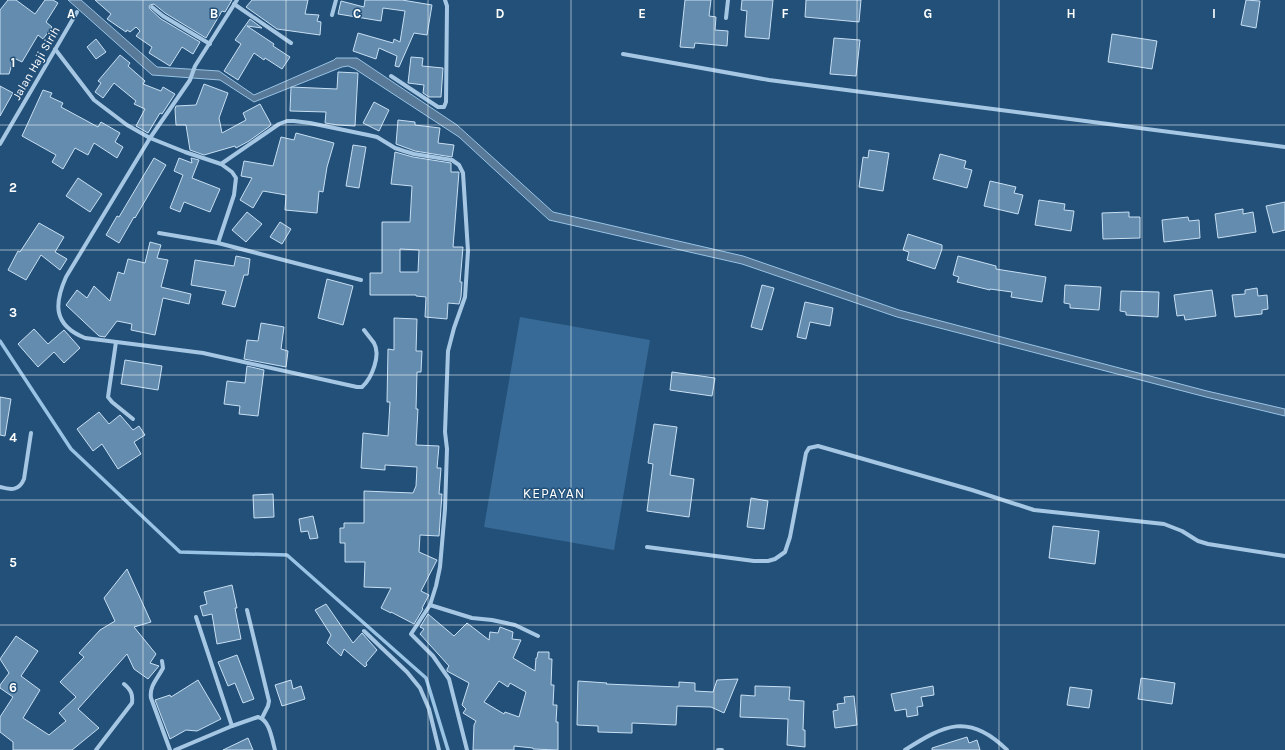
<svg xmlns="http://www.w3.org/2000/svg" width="1285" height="750" font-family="Karla,sans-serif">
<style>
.green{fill:#376a96}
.water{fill:#587997;stroke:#99c3e5}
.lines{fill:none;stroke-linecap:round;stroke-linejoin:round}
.stream{stroke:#99c3e5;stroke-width:3.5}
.building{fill:#648cae;stroke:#c7dff3;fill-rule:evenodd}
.minor{stroke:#a5c7e4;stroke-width:4}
.grid{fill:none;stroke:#fff;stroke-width:1;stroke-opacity:0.55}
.labels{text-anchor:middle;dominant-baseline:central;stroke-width:3;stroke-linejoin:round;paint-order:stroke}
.street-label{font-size:12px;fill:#fff;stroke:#235078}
.quarter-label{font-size:14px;letter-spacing:1px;fill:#fff;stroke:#235078}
.grid-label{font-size:13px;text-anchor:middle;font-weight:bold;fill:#fff;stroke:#235078;stroke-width:3;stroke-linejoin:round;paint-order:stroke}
</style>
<rect width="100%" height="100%" fill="#235078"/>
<path class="green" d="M520 317 650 340 614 550 484 527Z"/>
<path class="water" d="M68 0H81L157 67 219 71 254 95 334 60 336 58H357L457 125 553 212 743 256 899 310 1207 391 1285 409V416L1206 397 897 317 742 264 549 220 459 137 355 69 348 66 342 67 254 102 220 80 152 75Z"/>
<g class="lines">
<path class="stream" d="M0 341 71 449 180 552 287 555 426 678 448 750"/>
</g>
<g class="building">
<path d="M8 0H16L35 14 45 0H53L58 3 46 22 52 27 43 39 38 35 22 62 14 58 9 74H0V10Z"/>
<path d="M95 0H232L225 12 222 11 206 38 165 13 154 4 150 5 149 7 150 9 161 19 200 42 193 54 182 47 170 66 149 53 152 47 136 36 140 31 136 27 130 32 127 30 126 32 107 19 111 14Z"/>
<path d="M252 0H308L305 14 319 15 317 21 321 22 320 35 277 29 246 7Z"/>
<path d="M365 0H402L432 5 427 35 414 33 399 67 395 66 397 56 379 48 376 59 353 51 358 33 393 43 394 39 400 42 405 11 383 8 381 21 338 14 341 1 364 7Z"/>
<path d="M685 0H711L709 16 716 17 715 30 728 31 727 46 695 43 694 48 680 47Z"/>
<path d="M742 0H773L769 39 745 37 747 11 741 10Z"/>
<path d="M806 0H861L859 22 805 17Z"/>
<path d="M1246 0 1260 1 1256 28 1241 25Z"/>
<path d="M250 19 262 28 247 26 274 44 273 46 290 57 282 69 265 58 264 60 254 53 238 80 224 71 241 44 235 40Z"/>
<path d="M1112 34 1157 41 1152 69 1108 62Z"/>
<path d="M834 38 860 40 856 76 830 74Z"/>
<path d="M96 39 106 52 96 59 87 47Z"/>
<path d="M120 55 130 63 128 66 145 81 143 84 161 91 163 87 175 94 162 114 160 113 148 133 136 126 145 109 134 104 136 101 114 83 103 98 95 92 101 83 98 81Z"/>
<path d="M411 57 423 58 422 66 443 68 441 97H429L423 93 424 85 408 83Z"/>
<path d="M338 72 358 73 355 126 338 125 325 123 326 112 290 111 291 87 337 89Z"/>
<path d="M204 84 228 93 219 118 222 133 246 120 243 113 260 104 271 124 270 126 249 141 236 148 235 146 204 155 190 150 186 125H176L175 109 176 106 196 105Z"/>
<path d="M0 86 13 93 0 116Z"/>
<path d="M43 90 52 93 50 97 63 103 61 107 98 127 101 122 120 133 115 142 123 147 117 158 94 143 88 155 75 148 63 169 52 162 56 155 22 136Z"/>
<path d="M374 102 389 110 379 131 363 123Z"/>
<path d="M398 120 415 122V125L440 128 438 143 454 145 452 157 415 151 396 144Z"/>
<path d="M296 133 334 143 327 167 323 192 319 191 317 213 285 210 286 195 263 191 253 208 240 200 252 178 241 176 244 161 273 166 281 137 294 140Z"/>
<path d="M353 145 366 147 359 188 346 186Z"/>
<path d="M869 150 889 153 883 191 859 187 863 157 868 158Z"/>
<path d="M395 152 413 157 451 163V172H459L453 247H463L460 282H462L461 297 459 304 448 303 447 319 425 317 426 297 416 296V295H370V273H382V222H410L412 186 391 184ZM400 249 419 250 418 272H400Z"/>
<path d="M940 154 966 161 964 168 972 170 967 188 933 179Z"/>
<path d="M154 158 166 165 135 218 134 217 119 243 106 235 117 216 119 217Z"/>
<path d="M179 158 192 163 191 158 199 160 192 178 220 189 210 212 184 202 180 212 170 208 183 175 174 171Z"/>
<path d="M78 178 102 194 90 212 66 196Z"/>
<path d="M990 181 1016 187 1014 193 1023 195 1018 214 984 206Z"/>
<path d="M1039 200 1065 204 1064 210 1074 211 1071 231 1035 225Z"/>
<path d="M1285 202V230L1273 233 1266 206Z"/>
<path d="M1243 209V214L1253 212 1256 232 1218 238 1215 214Z"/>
<path d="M247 212 262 224 246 242 232 230Z"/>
<path d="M1129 212V217H1140V238L1103 239 1102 213Z"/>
<path d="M1188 217 1189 221 1199 220 1200 238 1164 242 1162 220Z"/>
<path d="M280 222 291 229 282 244 270 237Z"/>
<path d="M39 223 64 237 55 252 67 259 60 270 41 255 26 280 8 270 18 251 20 252Z"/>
<path d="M908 234 942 245V249L935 269 907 260 909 252 903 250Z"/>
<path d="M150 242 161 245 157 258 168 260 161 287 191 294 189 304 163 298 155 335 131 330 132 324 117 321 105 337 99 336 66 305 77 290 87 298 94 286 110 301 118 272 124 274 128 259 145 263Z"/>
<path d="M236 256 250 259 248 275H244L235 307 222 304 226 291 191 285 195 260 234 266Z"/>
<path d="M958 256 996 266V269L1046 277 1042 302 1011 297 1012 292 990 289V290L957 282 959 277 953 275Z"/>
<path d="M327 279 353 286 343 325 318 318Z"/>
<path d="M762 285 774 288 762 330 751 327Z"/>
<path d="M1065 285 1101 287 1099 310 1070 308V304L1064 303Z"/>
<path d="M1257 288 1258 296 1267 295 1268 309 1262 310V314L1235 317 1232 295 1245 294V290Z"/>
<path d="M1212 290 1216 316 1185 320 1184 315 1177 316 1174 295Z"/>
<path d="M1121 291 1159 292 1158 317 1126 315V312L1120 311Z"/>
<path d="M805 302 833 308 830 326 810 322 806 339 797 337Z"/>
<path d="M394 318 417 319 416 351H422L421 372H417L416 409H418L416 445 439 446 437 468H441L439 494H442L439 536 420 535 419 552 437 560 421 591 429 595 422 608 423 609 414 624 391 612V613L381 608 391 588 364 587 365 562H345V543H340V528H344V523H364V491L413 493 416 486 417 467 385 465V470L361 468 363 433 388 436 390 402H387L388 349 394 350Z"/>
<path d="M261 323 284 327 281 349 288 351 286 367 244 359 247 340 258 341Z"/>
<path d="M34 329 48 344 64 330 80 348 64 363 54 352 38 367 18 344Z"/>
<path d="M125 360 162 366 158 390 121 384Z"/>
<path d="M247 366 264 370 258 416 239 414 240 406 224 404 227 381 245 383Z"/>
<path d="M672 372 715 378 712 396 670 390Z"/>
<path d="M0 397 11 399 5 436 0 435Z"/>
<path d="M99 412 109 424 120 415 133 430 139 426 145 435 134 442 141 454 118 469 102 444 93 451 77 429Z"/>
<path d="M654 424 677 427 670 475 694 479 689 517 647 511 653 464 648 463Z"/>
<path d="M273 494 274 517 254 518 253 495Z"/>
<path d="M751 498 768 501 764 529 747 527Z"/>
<path d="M313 516 318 538 310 539 308 531 301 532 299 519Z"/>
<path d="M1053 526 1099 531 1095 564 1049 558Z"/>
<path d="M127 569 151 622 134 627 156 654 150 663 159 666 148 679 134 669 127 654 78 709 99 728 72 750H13V742L0 732V717L13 697 0 688V685L9 673 0 659 16 636 38 651 21 676 40 690 23 718 49 735 66 721 59 713 76 697 60 682 84 657 79 653 100 630 115 621 104 598Z"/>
<path d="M232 585 237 608H235L241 639 217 644 212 614 203 616 200 606 207 604 204 592Z"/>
<path d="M326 604 353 643 362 633 377 650 366 663 367 665 365 667 344 649 341 656 327 643 331 635 315 610Z"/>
<path d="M428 614 454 636 467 623 489 640 490 632 498 633 500 627 513 632 512 639 521 640 513 658 535 671 536 658H537L538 652H549V659H552L551 685H554L553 705H557L556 722H558V750L533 749V748L514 746V750H473L474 725 476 721 463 713 466 709 462 705 469 683 447 671V669L449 666 420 634 424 629 420 627ZM499 681 508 687 510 683 526 692 519 717 505 712 504 714 484 702Z"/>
<path d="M237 655 254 699 243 703 235 683 228 686 218 662Z"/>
<path d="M1141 678 1175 683 1172 704 1138 699Z"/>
<path d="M738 679 724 713 711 707 677 706 676 725 632 723V733L598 732V726L577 725 578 681 607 683 606 684 679 687V682L695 683V691L713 692 717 680Z"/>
<path d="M198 680 221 719 197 731 186 730 170 739 155 700 170 695 171 697Z"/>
<path d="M291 680 293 689 301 686 305 699 282 706 275 685Z"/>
<path d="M755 686 790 687 789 700 804 701 803 730H805V747L787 745 788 719 740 717 741 695 755 696Z"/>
<path d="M933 686 934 695 921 697 923 706 917 707 918 715 907 717 906 709 895 711 891 694Z"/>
<path d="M1070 687 1092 690 1089 708 1067 705Z"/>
<path d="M854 696 857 725 835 728 833 711 838 710 837 704 845 703 844 697Z"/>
<path d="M967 737 969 743 977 740 980 750H932V748Z"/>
<path d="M248 738 253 750H223Z"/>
</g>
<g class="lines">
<g class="minor">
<path d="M237 0 195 66 190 80 150 138 66 277C54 304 53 325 85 338L203 353 357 387H362C372 378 381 355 374 343 371 339 367 334 364 330"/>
<path d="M234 4 291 43"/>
<path d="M152 7 163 16 210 44"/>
<path d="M332 15 336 0"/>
<path d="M726 18 728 0"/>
<path d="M55 49 94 100 127 125 150 138 185 152 221 164 232 172 236 178 234 195 218 243 159 233"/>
<path d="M623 54 769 80 1285 147"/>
<path d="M391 76 438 107H444L446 102 447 6 445 0"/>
<path d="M0 144 77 12"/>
<path d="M221 164 279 124 287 121H294L310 123 368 135 377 137 395 148 404 151 414 154 452 160 459 165 463 173 468 251 465 297 454 328 448 351 445 432 447 449 445 509 440 567 436 586 430 605 411 634 433 656 449 679 467 750"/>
<path d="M218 243 361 280"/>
<path d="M116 342 108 397 112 402 133 419"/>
<path d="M0 487C11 490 19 491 24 479L31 433"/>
<path d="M647 547 754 561H768L775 559 785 552 790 537 806 453 809 448 818 446 972 490 1034 510 1164 524 1182 531 1198 541 1208 544 1285 556"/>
<path d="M430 605 472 618 492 620 515 625 538 636"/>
<path d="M247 610 269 701 268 706 262 718"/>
<path d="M196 617 232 726"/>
<path d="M364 631 407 672 420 688 429 709 439 750"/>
<path d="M162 661 163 668C158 678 149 686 151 698L170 750"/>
<path d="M96 750 132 703C133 694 131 690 124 684"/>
<path d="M175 750 232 726 258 717C270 720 272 740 275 750"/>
<path d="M718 750H722"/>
<path d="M905 750C944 725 969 712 1007 750"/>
</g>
</g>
<path class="grid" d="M143 0V750M286 0V750M428 0V750M571 0V750M714 0V750M857 0V750M999 0V750M1142 0V750M0 125H1285M0 250H1285M0 375H1285M0 500H1285M0 625H1285"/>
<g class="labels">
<g class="street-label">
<text transform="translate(36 63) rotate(-60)">Jalan Haji Sirih</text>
</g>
<g class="quarter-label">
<text x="554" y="493">KEPAYAN</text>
</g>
</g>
<g class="grid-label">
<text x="71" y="18">A</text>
<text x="214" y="18">B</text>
<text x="357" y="18">C</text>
<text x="500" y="18">D</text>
<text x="642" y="18">E</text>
<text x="785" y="18">F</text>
<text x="928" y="18">G</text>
<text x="1071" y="18">H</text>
<text x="1214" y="18">I</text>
<text x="13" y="67">1</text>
<text x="13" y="192">2</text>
<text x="13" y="317">3</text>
<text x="13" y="442">4</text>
<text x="13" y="567">5</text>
<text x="13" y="692">6</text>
</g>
</svg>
